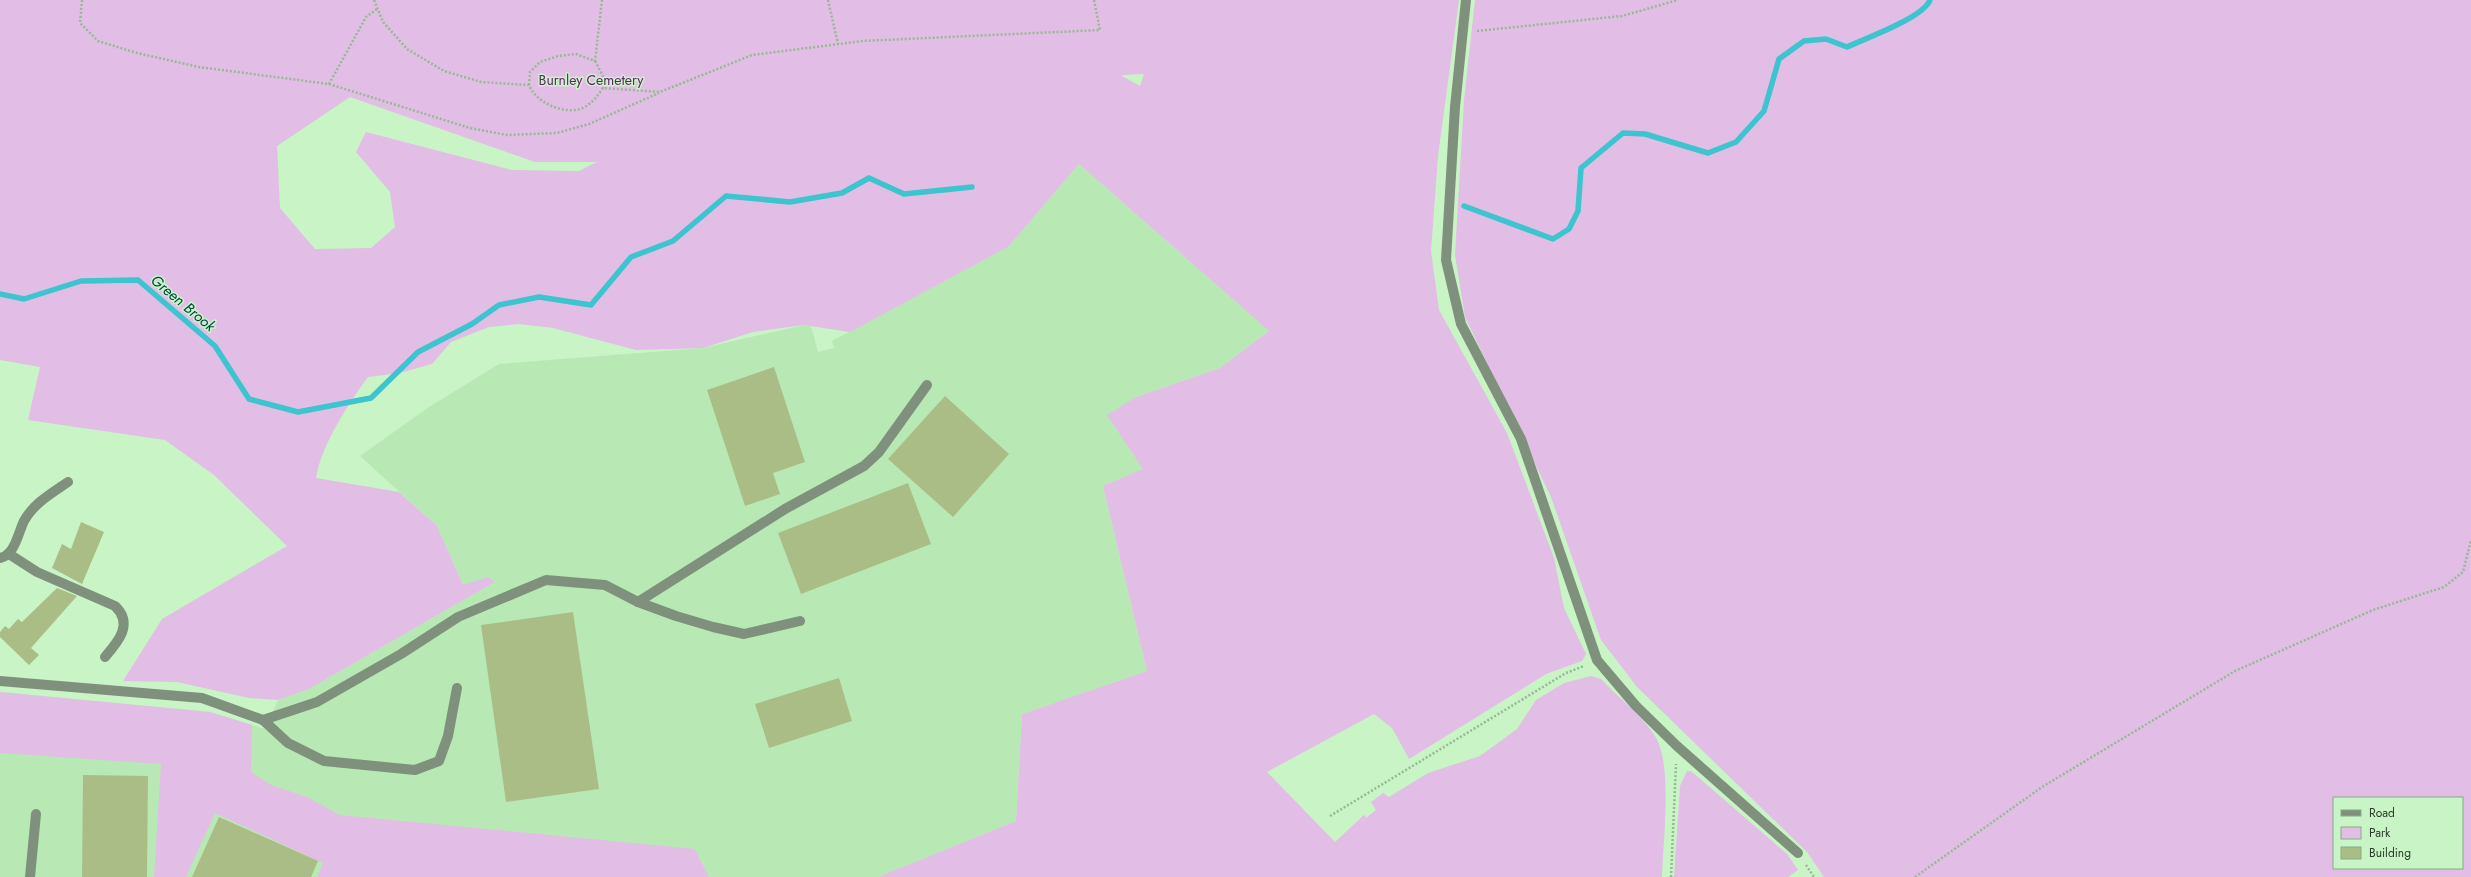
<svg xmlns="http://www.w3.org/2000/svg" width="2471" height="877" font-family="Jost,sans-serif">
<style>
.built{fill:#b8e9b4}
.green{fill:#e2bde6;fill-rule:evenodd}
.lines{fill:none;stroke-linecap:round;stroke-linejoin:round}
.stream{stroke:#3cc4cf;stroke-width:5.5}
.building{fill:#abbd86}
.path{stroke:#96b993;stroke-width:2.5;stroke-dasharray:2 2;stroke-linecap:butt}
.minor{stroke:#7f917d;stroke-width:10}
.labels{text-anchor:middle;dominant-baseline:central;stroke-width:3;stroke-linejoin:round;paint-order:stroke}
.park-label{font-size:14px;fill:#672071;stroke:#c9f4c5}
.water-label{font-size:15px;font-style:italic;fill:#003e42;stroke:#c9f4c5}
</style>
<rect width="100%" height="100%" fill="#c9f4c5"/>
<path class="built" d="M1079 164 1269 331 1220 368 1136 397 1144 469 1103 486 1147 671 1022 714 1016 821 878 877H709L695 849 361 877H0V692L210 712 265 729 278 700 309 689 495 582 488 578 463 585 437 526 360 456 429 407 499 364 703 348 804 325 811 326 818 352 834 348 832 341 1008 247Z"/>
<g class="green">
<path d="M0 0H1459L1438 156 1431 251 1439 310 1507 433 1554 558 1564 608 1586 654 1582 661 1546 674 1409 759 1392 728 1374 714 1267 772 1335 842 1364 815 1366 818 1376 810 1371 802 1383 793 1389 797 1428 773 1480 756 1517 729 1536 700 1564 683 1591 676 1601 679C1616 695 1644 718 1655 736 1673 764 1663 842 1662 877H878L1016 821 1022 714 1147 671 1103 486 1143 469 1107 415 1136 397 1220 368 1269 331 1079 164 1008 247 850 332 804 325 753 332 703 348 636 350 553 328 519 324 489 327 451 342 432 364 400 373 368 377C348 404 321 446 316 478L399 492 437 526 463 585 488 577 495 582 309 689 278 700 249 698 177 682 123 681 162 619 287 546 214 475 165 440 28 420 40 367 0 360ZM1144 74 1140 86 1122 76 1123 75ZM350 97 535 162H597L579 171 512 170 366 132 356 152 390 192 395 227 371 248 315 249 280 208 277 146Z"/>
<path d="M1475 0H2471V877H1824L1807 852 1637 687 1601 640 1551 497 1465 317 1455 255 1464 100ZM2334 798H2462V868H2334Z"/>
<path d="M0 692 210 712 252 725 251 772 271 785 307 797 340 815 695 849 709 877H317L323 863 215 813 186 877H154L161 764 0 753Z"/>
<path d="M1687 771H1691L1787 854 1798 870 1788 877H1674L1680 786Z"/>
</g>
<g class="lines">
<g class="stream">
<path d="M1464 206 1553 239 1569 229 1578 211 1581 168 1623 133 1645 134 1708 153 1736 142 1764 111 1779 59 1804 41 1826 39 1847 47C1866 38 1923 18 1930 0"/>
<path d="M0 294 24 299 81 281 138 280 215 346 249 399 298 412 371 398 418 352 472 324 499 305 539 297 591 305 631 257 673 241 726 196 790 202 842 193 869 178 904 194 972 187"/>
</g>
</g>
<g class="building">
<path d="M774 367 805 462 773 473 780 494 745 506 707 390Z"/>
<path d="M945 396 1009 454 953 517 888 459Z"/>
<path d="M908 483 931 544 801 594 778 533Z"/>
<path d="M81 522 104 532 82 584 52 568 62 544 71 549Z"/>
<path d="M57 588 77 596 31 648 39 655 29 665 0 637V632L5 626 9 629 18 619 22 622Z"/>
<path d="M573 612 599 789 506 802 481 625Z"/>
<path d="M839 678 852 721 769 748 755 704Z"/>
<path d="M83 775 148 776 147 877H82Z"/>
<path d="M219 817 318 861 311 877H192Z"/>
</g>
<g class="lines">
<g class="path">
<path d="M82 0 80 23 98 41 137 53 199 67 329 84 366 17 377 9"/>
<path d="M374 0 383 22 407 49 444 71 481 82 529 85C535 101 558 112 575 110 588 109 597 97 603 88L660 92 752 55 862 41 1100 30 1094 0"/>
<path d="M828 0 838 44"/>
<path d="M1477 31 1622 16 1678 0"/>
<path d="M595 61 603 76V88"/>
<path d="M329 84 470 128 507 135 557 133 589 124 659 93"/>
<path d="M529 85 530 72 540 62 558 56 576 54 595 61 602 0"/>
<path d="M1330 816 1566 673 1584 666"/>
<path d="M1806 865 1814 877"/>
<path d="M1671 877 1676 764"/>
<path d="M1915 877 2042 787 2235 671 2373 610 2444 587 2463 572 2471 540"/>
</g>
<g class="minor">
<path d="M1466 0 1455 107 1446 260 1461 324 1521 439 1597 660 1636 706 1677 746 1798 853"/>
<path d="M9 554 37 572 115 606C134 624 118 642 105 657"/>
<path d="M0 558C15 555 18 533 24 521 34 503 52 493 68 482"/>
<path d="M638 602 785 509 864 466 879 452 927 385"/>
<path d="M0 681 202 698 263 720 288 743 324 761 415 770 439 761 448 736 457 688"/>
<path d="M263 720 317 702 401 654 458 617 546 580 605 585 638 602 676 616 713 627 744 634 800 621"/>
<path d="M30 877 36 814"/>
</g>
</g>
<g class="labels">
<g class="park-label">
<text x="591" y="80">Burnley Cemetery</text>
</g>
<g class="water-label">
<text transform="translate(183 303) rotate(40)">Green Brook</text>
</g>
</g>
<rect x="2333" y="797" width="130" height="72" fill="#c9f4c5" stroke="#89aa87"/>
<rect x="2341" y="810" width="20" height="6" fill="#7f917d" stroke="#89aa87"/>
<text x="2369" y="817" font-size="12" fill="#2a3b29">Road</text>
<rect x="2341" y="827" width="20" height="12" fill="#e2bde6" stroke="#89aa87"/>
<text x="2369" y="837" font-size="12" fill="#2a3b29">Park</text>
<rect x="2341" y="847" width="20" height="12" fill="#abbd86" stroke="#89aa87"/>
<text x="2369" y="857" font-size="12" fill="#2a3b29">Building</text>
</svg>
